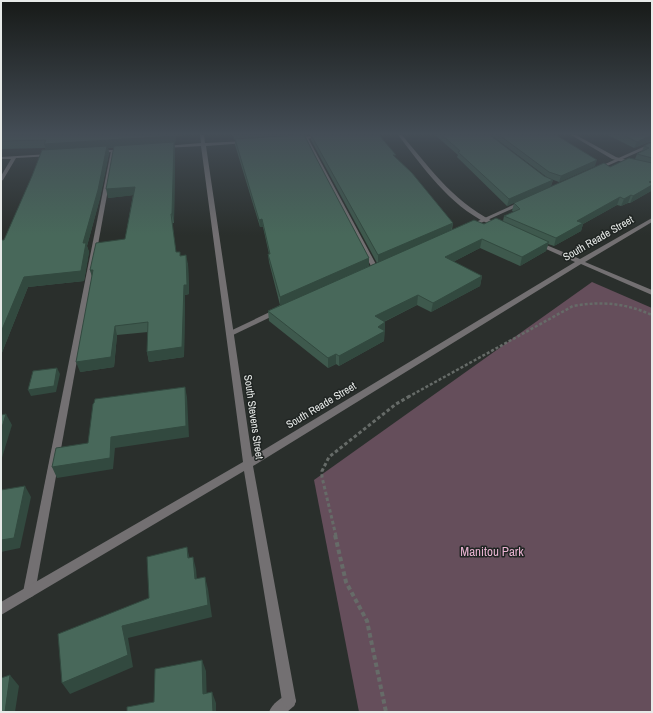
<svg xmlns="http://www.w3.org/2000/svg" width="653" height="713" font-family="'Archivo Narrow',sans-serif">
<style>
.green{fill:#654e5b}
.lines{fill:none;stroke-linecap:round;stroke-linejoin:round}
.path-far2{stroke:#666b68;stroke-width:2.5;stroke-dasharray:3 2;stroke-linecap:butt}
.path-far1{stroke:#666b68;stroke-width:3;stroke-dasharray:3.5 2.5;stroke-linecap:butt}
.path{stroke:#666b68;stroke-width:4;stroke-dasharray:4.5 3;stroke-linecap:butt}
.lane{fill:#737072;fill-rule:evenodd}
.street{fill:#737072;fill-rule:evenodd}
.wall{fill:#3e594d;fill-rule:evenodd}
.shaded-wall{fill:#32493f}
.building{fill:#48685a;stroke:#32493f}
.labels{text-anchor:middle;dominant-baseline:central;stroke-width:3;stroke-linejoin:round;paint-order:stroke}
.street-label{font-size:11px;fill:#e7eae8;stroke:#202523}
.near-park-label{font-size:13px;fill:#e8b3d1;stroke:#202523}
</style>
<rect width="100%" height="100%" fill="#2a2f2c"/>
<path class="green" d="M592 282 652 308V712H359L314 480Z"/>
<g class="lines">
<path class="path-far2" d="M408 397 573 306C602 301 625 303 652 315"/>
<path class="path-far1" d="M336 536 322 477V471L329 457 396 404 410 396"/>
<path class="path" d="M335 535 346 582 367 621 386 712"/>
<g class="lane">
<path d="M304 137 308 138 378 268 377 269 375 270 372 268Z"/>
<path d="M652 143V146L598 170 594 169Z"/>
<path d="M113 150 115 151 35 592 33 596 29 598 25 596 23 592 111 151Z"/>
<path d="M522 201 527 202 472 227 467 226Z"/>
<path d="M274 310H280L281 312 233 335H230L226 333Z"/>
<path d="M289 694 294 696 296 701 294 706 287 712H269C272 704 281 697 289 694Z"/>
</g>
<g class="street">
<path d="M200 135H204L205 143 246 141 248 142 246 143 206 146 252 457 575 262 535 244V242H539L580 259 652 218V222L585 262 652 290V295L581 264 253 466 296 701 294 706 289 708 284 706 282 701 244 471 1 615V602L243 462 201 146 165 148 163 147 165 146 201 143Z"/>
<path d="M398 135H402C433 172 456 205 501 225V227C496 228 491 225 487 223 449 205 423 167 398 135Z"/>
<path d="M571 135H576L616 157 652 167V170L612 159Z"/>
<path d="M321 136 323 137 322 138 295 139 293 138 295 137Z"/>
<path d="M124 149 126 150V151L98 153 96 152 98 151Z"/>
<path d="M50 154 52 155V156L16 158 3 180 1 181V176L11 159H1V157Z"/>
</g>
</g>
<g class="wall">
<path d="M1 135 176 136 175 143H174L175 149 174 223H172L176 252 181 256 188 264 189 294 185 295 184 357 149 362 147 352 148 332 117 335 114 367 80 372 92 276 90 270 125 239 133 195 108 198 114 148H108L109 153 100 198 87 246 89 252 84 281 28 287 1 355V240H4L46 150 45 148 1 149Z"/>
<path d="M233 135H379L396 158 453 223 452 230 484 224 503 221 504 216 514 212 512 211 514 203 610 167 635 159 637 154 642 151 644 146 652 142V188L651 191 630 203H628L621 206 617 205 583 224 581 231 554 246 548 244 546 251 520 266 480 248 453 262 482 276 480 286 431 312 417 305 384 322H385L384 341 339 366 336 364 328 368 269 321 268 311 280 305 269 262 268 254H269L263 227H260L235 145V140H234ZM305 135H311V140L377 263 369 266Z"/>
<path d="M435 135H490L544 176 553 180 551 186 507 206 457 157 458 155Z"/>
<path d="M491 135H556L595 166 559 182 548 178Z"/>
<path d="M608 135H652V142H649L634 148Z"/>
</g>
<g class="shaded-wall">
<path d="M174 135H185L176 136 175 143H174L175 149 174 223 172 214 174 143 108 148 109 153 100 198 87 246 89 252 84 281 28 287 1 355V332L47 152 44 144Z"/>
<path d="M652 135 649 142 634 148 637 142Z"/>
<path d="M597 160 595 166 559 182 561 176Z"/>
<path d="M553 180 551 186 507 206 509 199Z"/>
<path d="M652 181V188L651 191 630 203 633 196 649 182Z"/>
<path d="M135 187 136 195 108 198 106 189Z"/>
<path d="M631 195 628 203 621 206 624 199Z"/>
<path d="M620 197 617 205 583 224 581 231 554 246 556 238 577 221Z"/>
<path d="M262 219 263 227H260L259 220Z"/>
<path d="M453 223 451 230 378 263V255Z"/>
<path d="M482 239 480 248 443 267 445 257Z"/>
<path d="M549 242 546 251 520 266 522 257Z"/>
<path d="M186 255 188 264 189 294 185 295 184 357 149 362 147 352 184 285Z"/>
<path d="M369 258V266L280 306V297Z"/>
<path d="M90 270H93V280Z"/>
<path d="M482 276 480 286 431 312 433 303Z"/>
<path d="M418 295 417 305 375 326V316Z"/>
<path d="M385 322 384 341 339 366V356L378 327Z"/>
<path d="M115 326 117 335 114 367 80 372 76 362Z"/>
<path d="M336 354V364L328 368V358Z"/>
<path d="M57 368 60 374 56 392 31 396 28 390Z"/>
<path d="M185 387 187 397 189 437 115 448 113 469 57 478 52 467 111 437Z"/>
<path d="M6 414 12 425 1 461V431Z"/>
<path d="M25 486 31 497 20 548 1 552V540Z"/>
<path d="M187 547 190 560 188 558Z"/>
<path d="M193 557 196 569 198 591 195 579Z"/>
<path d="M205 577 208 589 212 617 128 638 133 667 70 694 62 683 122 626Z"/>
<path d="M202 660 206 671 207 705 203 694Z"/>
<path d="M10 675 19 686 15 712H5Z"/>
<path d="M212 692 216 703V712H213Z"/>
</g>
<g class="building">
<path d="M1 135H174V136L44 144 46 140 1 141Z"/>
<path d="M297 135H304L369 258 280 297 268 254H270L262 219 259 220 235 139Z"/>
<path d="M311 135H379L396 155H393L412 173 453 223 378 255Z"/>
<path d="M442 135H490L544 176 553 180 509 199 458 152 460 151Z"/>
<path d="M499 135H556L597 160 561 176 549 172Z"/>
<path d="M623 135H652L637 142Z"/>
<path d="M174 142 172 214H171L176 252H180V256L186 255 187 285H184L182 347 147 352 148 322 115 326 111 357 76 362 93 270H90L96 243 125 239 135 187 106 189 114 146Z"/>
<path d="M652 142V158L637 154 649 148 644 146Z"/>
<path d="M107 146 98 190 83 243H86L81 271 24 277 1 332V240H4L32 176 42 150Z"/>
<path d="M629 158 652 163V181L649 182 652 183V185L633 196 631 195 624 199 620 197 577 221 583 223 556 238 504 216 520 209 514 203 604 163 610 167Z"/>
<path d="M496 218 549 242 522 257 482 239 445 257 482 276 433 303 418 295 375 316 385 322 378 327 385 331 339 356 336 354 328 358 268 311 474 220 484 224Z"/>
<path d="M57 368 54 386 28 390 33 371Z"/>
<path d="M185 387 186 426 111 437 110 458 52 467 56 448 88 443 93 404 94 403 95 399Z"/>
<path d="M6 414 1 431V415Z"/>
<path d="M25 486 14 538 1 540V490Z"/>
<path d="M187 547 188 558 193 557 195 579 205 577 208 605 122 626 128 655 62 683 58 634 149 598 147 557Z"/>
<path d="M202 660 203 694 212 692 213 712H127V707L154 702 155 669Z"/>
<path d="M10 675 5 712H1V678Z"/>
</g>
<linearGradient id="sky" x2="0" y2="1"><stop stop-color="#171a18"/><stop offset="0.57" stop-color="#444d56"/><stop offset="1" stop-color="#444d56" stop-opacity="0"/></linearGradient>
<rect width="653" height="235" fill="url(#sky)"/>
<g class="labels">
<g class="street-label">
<text transform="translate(598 238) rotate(-30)">South Reade Street</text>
<text transform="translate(321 405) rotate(-31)">South Reade Street</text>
<text transform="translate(254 417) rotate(82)">South Stevens Street</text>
</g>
<g class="near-park-label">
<text x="492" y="551">Manitou Park</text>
</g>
</g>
<rect width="653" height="713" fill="none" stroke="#e7eae8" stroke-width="4"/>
</svg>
